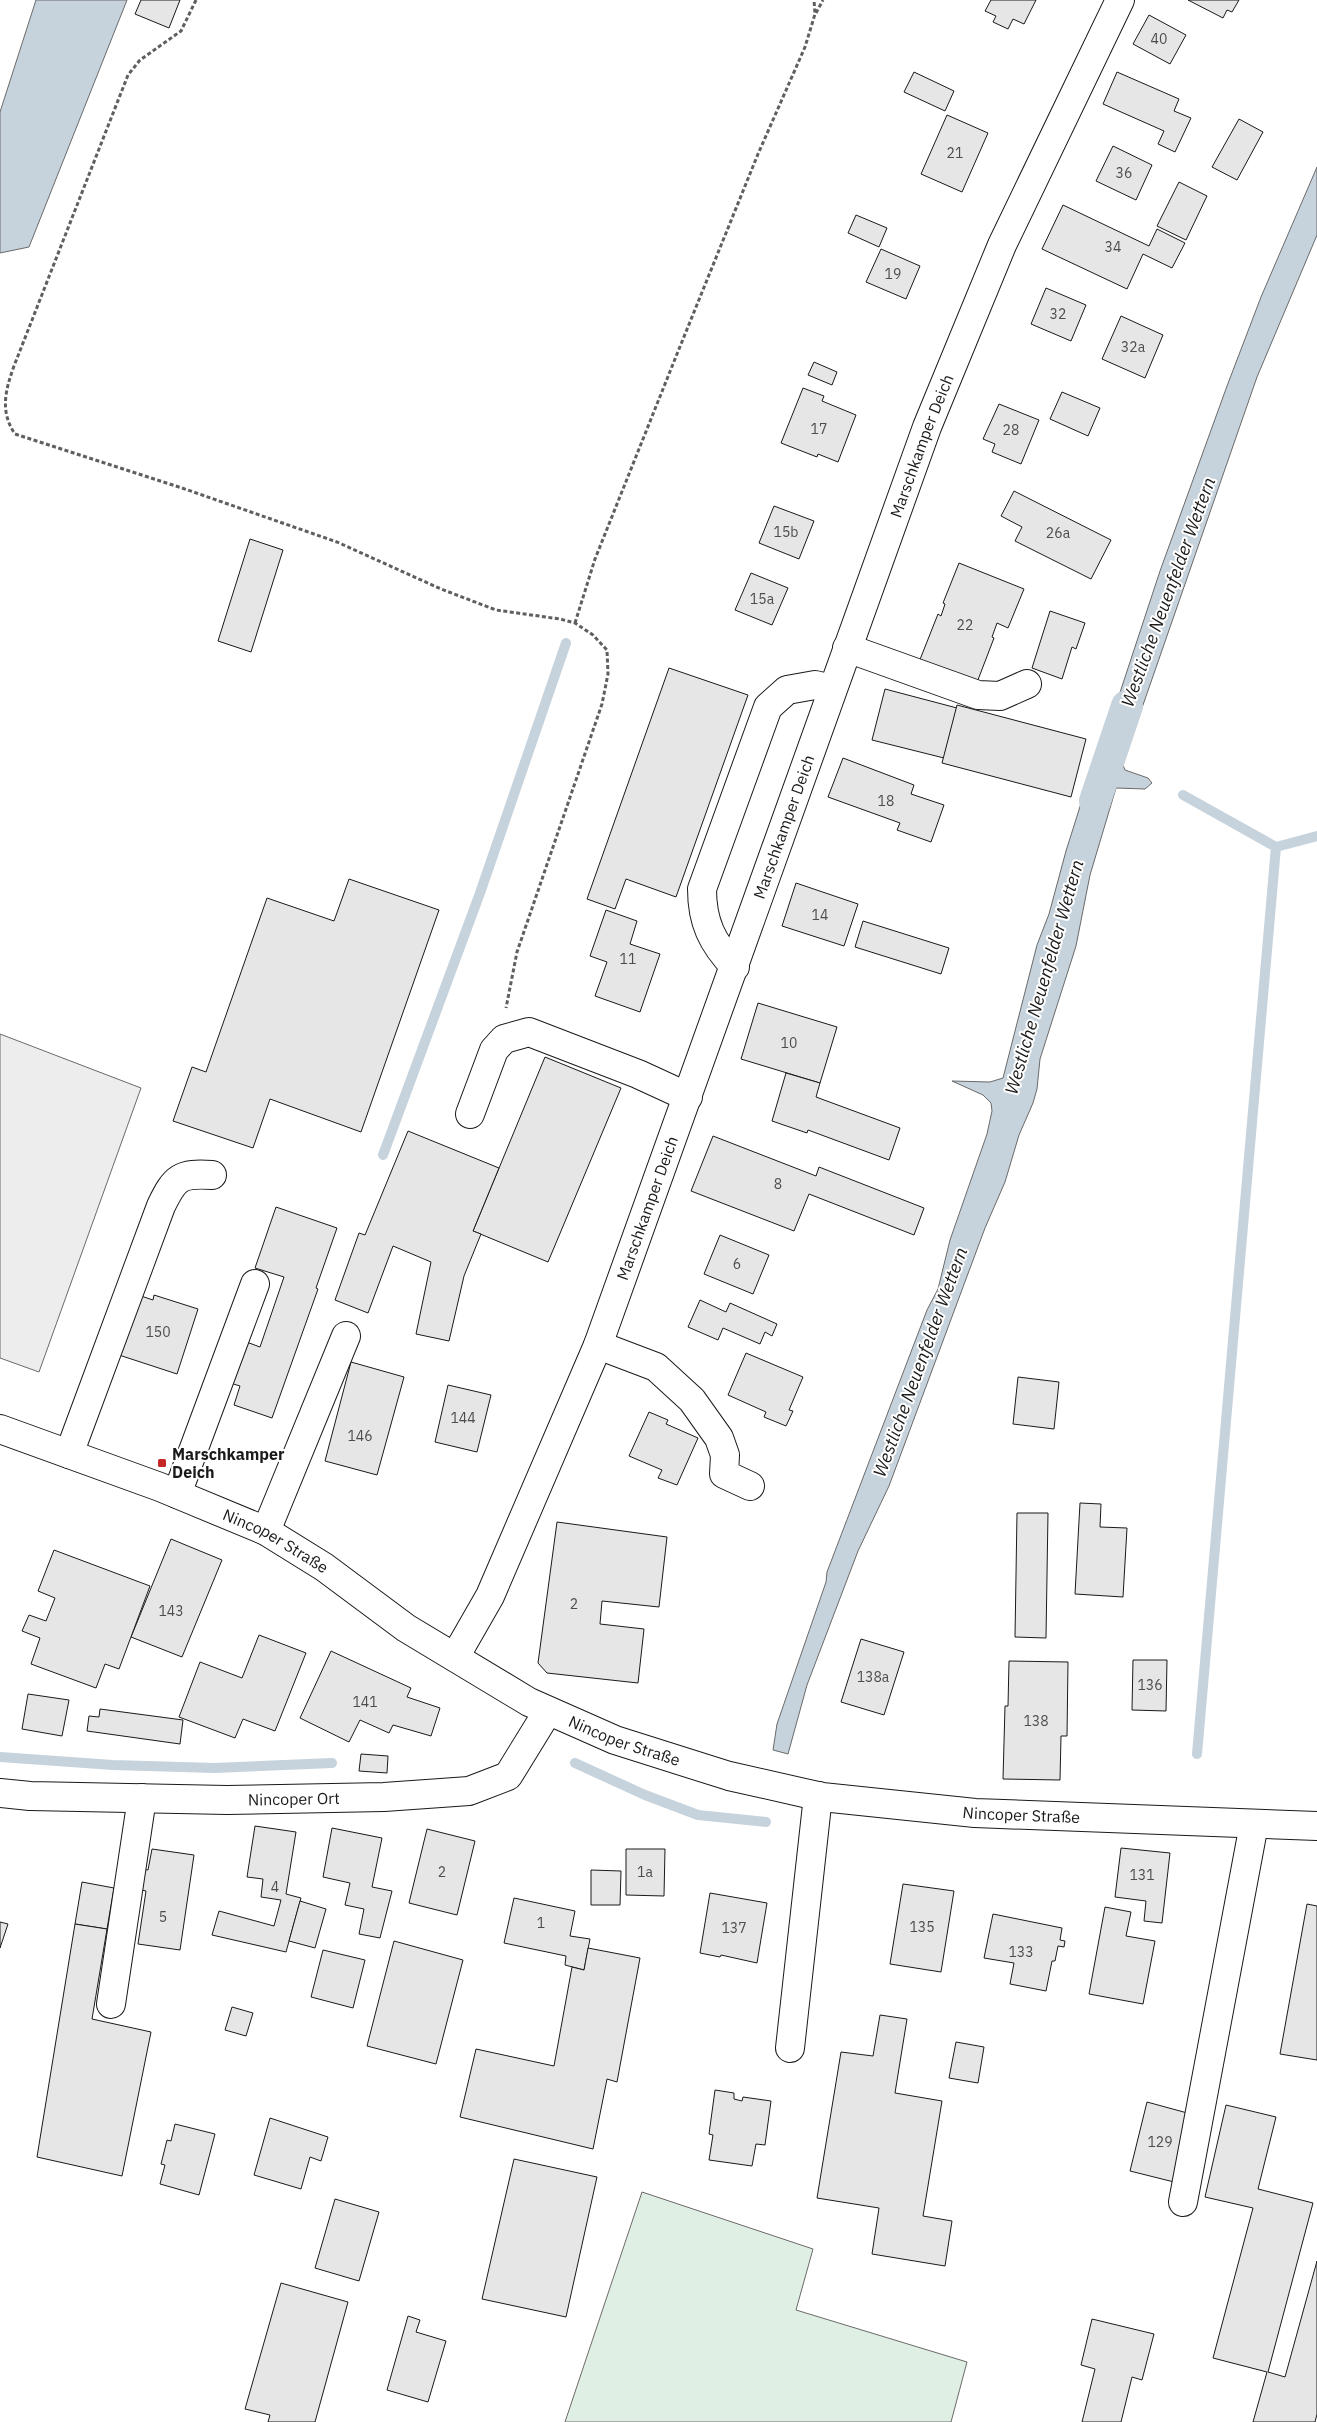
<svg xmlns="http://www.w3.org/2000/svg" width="1317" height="2422" font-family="'IBM Plex Sans',sans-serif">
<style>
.green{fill:#e0efe3;stroke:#6a6a6a}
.parking{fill:#ededed;stroke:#6a6a6a}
.water{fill:#c6d2dc;stroke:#6a6a6a}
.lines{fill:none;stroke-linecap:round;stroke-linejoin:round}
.stream{stroke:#c6d2dc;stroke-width:10}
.canal{stroke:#c6d2dc;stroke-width:32}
.building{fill:#e6e6e6;stroke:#1a1a1a}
.minor-casing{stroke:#1a1a1a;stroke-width:30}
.major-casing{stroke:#1a1a1a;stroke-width:30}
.path{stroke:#5f5f5f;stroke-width:3;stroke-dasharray:4 2.5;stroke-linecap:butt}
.minor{stroke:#fff;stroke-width:28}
.major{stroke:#fff;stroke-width:28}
.poi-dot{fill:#c62828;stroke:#fff;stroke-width:2}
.labels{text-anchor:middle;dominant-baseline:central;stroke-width:4;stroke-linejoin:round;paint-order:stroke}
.number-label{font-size:14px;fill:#4d4d4d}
.street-label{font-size:16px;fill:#1a1a1a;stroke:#fff}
.poi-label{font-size:16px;font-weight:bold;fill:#1a1a1a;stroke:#fff;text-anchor:start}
.water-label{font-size:18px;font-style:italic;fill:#1a1a1a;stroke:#fff}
</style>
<rect width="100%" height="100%" fill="#fff"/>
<path class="green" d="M642 2192 813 2249 796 2310 967 2362 951 2422H565Z"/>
<path class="parking" d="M0 1034 141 1088 39 1372 0 1358Z"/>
<g class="water">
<path d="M36 0H127L29 247 0 253V112Z"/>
<path d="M1317 167V235L1257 377 1127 751 1103 744 1160 571 1227 386 1261 297Z"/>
<path d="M1096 756 1123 765 1125 770 1148 778 1152 783 1145 789 1116 788 1090 875 1076 946 1040 1059 1037 1089 1033 1103 1019 1135 1005 1182 985 1228 889 1486 858 1551 807 1685 788 1754 773 1750 777 1724 826 1582 827 1572 927 1310 938 1289 950 1240 987 1134 992 1111 991 1103 983 1095 952 1081 990 1082 1003 1078 1037 945 1049 914 1066 851Z"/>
</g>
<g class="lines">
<g class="stream">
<path d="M1183 795 1276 847 1197 1754"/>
<path d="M1276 847 1317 836"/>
<path d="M383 1155 480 893 566 643"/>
<path d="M0 1757 113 1765 215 1768 332 1763"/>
<path d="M575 1763 645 1795 698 1815 766 1822"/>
</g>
<path class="canal" d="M1095 801 1127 706"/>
</g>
<g class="building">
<path d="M141 0H180L169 28 135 14Z"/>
<path d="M991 0H1036L1024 24 1013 19 1008 29 993 22 996 16 985 11Z"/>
<path d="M1188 0H1239L1232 12 1227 10 1223 18Z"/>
<path d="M1149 15 1186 35 1170 64 1133 44Z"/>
<path d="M914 72 954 91 945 111 904 92Z"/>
<path d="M1117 72 1179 99 1174 111 1191 118 1175 152 1158 144 1164 131 1103 104Z"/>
<path d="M947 115 988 133 962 192 921 174Z"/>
<path d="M1239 119 1263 132 1237 180 1212 167Z"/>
<path d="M1113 146 1152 165 1136 200 1096 181Z"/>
<path d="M1179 182 1207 196 1186 240 1157 226Z"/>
<path d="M1063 205 1149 246 1157 229 1185 243 1172 268 1143 254 1127 289 1042 249Z"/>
<path d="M856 215 887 228 879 247 848 233Z"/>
<path d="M881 249 920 266 906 299 866 282Z"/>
<path d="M1046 288 1086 305 1071 341 1031 324Z"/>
<path d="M1121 316 1163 335 1145 378 1102 359Z"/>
<path d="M814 362 837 372 832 385 808 375Z"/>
<path d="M803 388 824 396 822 401 856 415 838 462 818 454 817 457 781 443Z"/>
<path d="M1062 392 1100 408 1088 436 1050 419Z"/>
<path d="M999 404 1039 420 1021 464 992 452 995 444 983 439Z"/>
<path d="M1014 491 1111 540 1091 579 1015 541 1022 527 1001 516Z"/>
<path d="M774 506 814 521 799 559 759 543Z"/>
<path d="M250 539 283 550 251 652 218 641Z"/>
<path d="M959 563 1024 589 1008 628 997 623 992 637 994 638 976 685 919 662 938 614 941 616 945 604 943 603Z"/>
<path d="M751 573 788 588 772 625 735 610Z"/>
<path d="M1050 611 1085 623 1076 649 1072 647 1062 679 1032 668Z"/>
<path d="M669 668 748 695 676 897 626 879 615 909 587 899Z"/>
<path d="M885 689 957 708 944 758 872 740Z"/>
<path d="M957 705 1086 739 1071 797 942 763Z"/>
<path d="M843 758 914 785 911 794 944 805 931 842 897 830 900 823 828 797Z"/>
<path d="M349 879 439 910 361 1132 270 1099 253 1148 173 1121 192 1067 206 1072 267 898 334 921Z"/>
<path d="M796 883 858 904 844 946 782 926Z"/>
<path d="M606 910 637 921 630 944 660 954 640 1012 595 996 607 962 590 956Z"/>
<path d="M863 921 949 948 941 974 855 947Z"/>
<path d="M758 1003 837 1027 820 1083 741 1059Z"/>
<path d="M545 1057 621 1088 548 1262 473 1231Z"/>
<path d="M786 1073 820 1083 816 1097 900 1128 889 1160 808 1130 807 1133 772 1121Z"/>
<path d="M408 1131 499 1168 473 1231 481 1234 464 1276 449 1341 416 1334 431 1262 393 1246 368 1313 335 1300 359 1233 365 1235Z"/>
<path d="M713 1136 816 1176 819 1167 924 1208 914 1235 809 1194 794 1231 691 1191Z"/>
<path d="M276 1207 337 1228 316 1288 318 1289 272 1418 234 1405 240 1386 227 1382 241 1340 260 1347 284 1277 255 1268Z"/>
<path d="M720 1235 769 1255 753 1294 704 1274Z"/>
<path d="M138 1295 153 1300 154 1295 198 1309 177 1374 119 1355Z"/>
<path d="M700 1300 726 1312 730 1303 777 1324 772 1336 765 1332 760 1344 723 1328 718 1340 688 1327Z"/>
<path d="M746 1353 803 1377 789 1410 793 1411 786 1426 764 1417 766 1412 728 1395Z"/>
<path d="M351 1362 404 1377 377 1475 325 1461Z"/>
<path d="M1018 1377 1059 1382 1054 1429 1013 1424Z"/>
<path d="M448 1385 491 1395 477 1452 435 1442Z"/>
<path d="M649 1412 668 1420 666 1424 698 1438 677 1485 658 1478 662 1470 629 1456Z"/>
<path d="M1080 1503 1101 1504 1100 1527 1127 1528 1123 1597 1075 1594Z"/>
<path d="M1017 1513H1048L1046 1638 1015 1637Z"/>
<path d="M557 1522 667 1537 659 1607 602 1601 600 1624 644 1629 638 1683 547 1673 538 1663Z"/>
<path d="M171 1539 222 1560 182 1657 131 1637Z"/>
<path d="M54 1550 150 1586 119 1669 105 1664 96 1688 31 1664 40 1638 22 1631 29 1615 46 1621 55 1598 38 1591Z"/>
<path d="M259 1635 306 1653 275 1731 243 1719 235 1738 179 1717 200 1662 242 1678Z"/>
<path d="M861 1639 904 1652 884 1715 841 1702Z"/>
<path d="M331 1651 411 1688 407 1697 440 1708 431 1736 393 1725 389 1733 360 1720 349 1742 300 1718Z"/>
<path d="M1133 1660H1167L1166 1711 1132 1710Z"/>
<path d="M1009 1661 1068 1662 1067 1736H1061L1060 1780 1003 1779 1005 1706H1008Z"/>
<path d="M28 1694 69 1700 62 1736 22 1729Z"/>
<path d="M100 1709 183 1720 180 1744 87 1731 89 1716 99 1717Z"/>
<path d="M361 1754 388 1756 387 1773 359 1771Z"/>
<path d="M255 1826 296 1832 286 1894 301 1898 286 1952 212 1935 219 1911 274 1926 281 1900 261 1897 263 1879 247 1877Z"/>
<path d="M332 1828 382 1838 372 1887 392 1891 380 1938 359 1934 364 1909 345 1905 350 1883 323 1877Z"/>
<path d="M427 1829 475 1841 457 1915 409 1903Z"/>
<path d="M1121 1848 1170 1853 1162 1923 1144 1921 1146 1901 1115 1897Z"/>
<path d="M152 1849 194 1855 180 1950 138 1944 146 1891 137 1889 140 1869 148 1870Z"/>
<path d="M626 1849H665L664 1896 626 1895Z"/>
<path d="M591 1870 621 1871 620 1905H591Z"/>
<path d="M82 1882 114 1888 107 1929 75 1924Z"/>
<path d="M903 1884 954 1891 941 1972 890 1964Z"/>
<path d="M710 1893 767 1903 757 1963 721 1955 720 1957 700 1953Z"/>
<path d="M514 1898 575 1911 570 1936 590 1939 584 1970 565 1965 566 1956 504 1943Z"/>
<path d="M300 1901 326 1909 315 1948 289 1941Z"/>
<path d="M1307 1904 1317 1906V2060L1280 2054Z"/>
<path d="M1105 1907 1131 1912 1126 1936 1155 1941 1143 2004 1089 1994Z"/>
<path d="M993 1914 1062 1928 1060 1940 1065 1941 1064 1947 1058 1946 1055 1961H1052L1046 1991 1010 1984 1014 1963 984 1958Z"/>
<path d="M0 1922 8 1924 0 1948Z"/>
<path d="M75 1924 107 1929 92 2019 151 2032 122 2176 37 2157Z"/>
<path d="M394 1941 463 1960 436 2064 367 2046Z"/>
<path d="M588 1948 640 1958 617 2082 607 2079 593 2149 460 2117 476 2049 554 2066 572 1967 584 1970Z"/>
<path d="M323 1950 365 1960 353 2008 311 1997Z"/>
<path d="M232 2007 253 2013 246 2036 225 2030Z"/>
<path d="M880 2015 907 2019 895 2093 942 2101 923 2216 952 2221 945 2266 872 2254 879 2208 817 2198 841 2052 873 2056Z"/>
<path d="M956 2042 984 2047 978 2083 949 2078Z"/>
<path d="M715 2090 734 2093V2099L742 2101 743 2097 771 2101 765 2145 756 2144 752 2166 709 2160 713 2135 709 2134Z"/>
<path d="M1147 2102 1191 2114 1174 2182 1130 2171Z"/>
<path d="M1226 2105 1276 2117 1258 2189 1313 2203 1268 2372 1285 2377 1317 2261V2414L1315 2422H1253L1267 2372 1213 2358 1253 2208 1205 2197Z"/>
<path d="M270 2118 328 2137 321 2161 310 2157 301 2189 254 2175Z"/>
<path d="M175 2124 215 2134 199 2195 160 2184 165 2165 161 2164 167 2140 171 2141Z"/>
<path d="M514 2159 597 2177 566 2317 482 2299Z"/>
<path d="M335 2199 379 2212 359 2281 315 2268Z"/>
<path d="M281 2283 348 2302 315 2422H268L270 2415 245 2409Z"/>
<path d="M408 2316 420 2320 416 2332 446 2341 428 2402 387 2390Z"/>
<path d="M1092 2319 1154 2334 1142 2380 1132 2377 1121 2422H1082L1095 2369 1081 2365Z"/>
</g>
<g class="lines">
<defs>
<g id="minor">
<path d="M847 648 978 695 1000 696 1027 684"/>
<path d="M735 967C712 943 702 922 702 889L768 707 787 690 815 685 832 689"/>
<path d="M470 1114 494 1050 504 1039 529 1032 638 1074 688 1097"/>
<path d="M598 1345 656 1367 692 1400 719 1438 725 1455 724 1474 750 1486"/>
<path d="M69 1454 161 1206C175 1177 180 1173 212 1175"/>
<path d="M177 1494 255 1284"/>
<path d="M266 1531 346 1336"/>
<path id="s1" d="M0 1793 30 1796 227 1800 384 1797 469 1791 508 1776 548 1711"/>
<path d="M111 2004 142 1798"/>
<path d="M790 2048 818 1796"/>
<path d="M1183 2202 1254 1824"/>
</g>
<g id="major">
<path id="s2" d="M0 1429 160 1487 266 1531 324 1567 406 1628 529 1702 615 1740 729 1776 822 1797 975 1813 1317 1826"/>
<path id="s3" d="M455 1657 490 1596 598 1345 927 427 1002 245 1120 0"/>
</g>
</defs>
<use href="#minor" class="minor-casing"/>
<use href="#major" class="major-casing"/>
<g class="path">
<path d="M196 0 181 31 140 60 128 75 14 366C5 391 0 412 15 434L182 488 337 542 441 589 496 610 560 619 575 623 593 635 607 650 608 674 602 704 517 952 506 1008"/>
<path d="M816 13 823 0"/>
<path d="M575 623 595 559 677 354 758 154 805 47 815 14 814 0"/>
</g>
<use href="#minor" class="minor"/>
<use href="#major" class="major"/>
</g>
<rect class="poi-dot" x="157" y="1458" width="10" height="10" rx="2.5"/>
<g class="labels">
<g class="number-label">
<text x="1159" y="39">40</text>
<text x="955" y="153">21</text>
<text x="1124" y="173">36</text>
<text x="1113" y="247">34</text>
<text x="893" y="274">19</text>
<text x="1058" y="314">32</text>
<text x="1133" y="347">32a</text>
<text x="819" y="429">17</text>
<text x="1011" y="430">28</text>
<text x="786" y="532">15b</text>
<text x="1058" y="533">26a</text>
<text x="762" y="599">15a</text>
<text x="965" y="625">22</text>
<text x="886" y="801">18</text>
<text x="820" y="915">14</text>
<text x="628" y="959">11</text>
<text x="789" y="1043">10</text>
<text x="778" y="1184">8</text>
<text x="737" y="1264">6</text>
<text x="158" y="1332">150</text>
<text x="463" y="1418">144</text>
<text x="360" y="1436">146</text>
<text x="574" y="1604">2</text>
<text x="171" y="1611">143</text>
<text x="873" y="1677">138a</text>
<text x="1150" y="1685">136</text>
<text x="365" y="1702">141</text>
<text x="1036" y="1721">138</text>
<text x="442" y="1872">2</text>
<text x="645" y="1872">1a</text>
<text x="1142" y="1875">131</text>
<text x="275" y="1887">4</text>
<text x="163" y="1917">5</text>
<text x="541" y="1923">1</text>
<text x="922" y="1927">135</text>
<text x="734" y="1928">137</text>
<text x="1021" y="1952">133</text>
<text x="1160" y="2142">129</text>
</g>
<g class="street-label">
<text stroke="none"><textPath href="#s3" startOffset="1299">Marschkamper Deich</textPath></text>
<text stroke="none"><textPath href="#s3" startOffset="894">Marschkamper Deich</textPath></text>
<text stroke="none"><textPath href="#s3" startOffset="489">Marschkamper Deich</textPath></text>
<text stroke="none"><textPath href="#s2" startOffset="298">Nincoper Straße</textPath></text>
<text stroke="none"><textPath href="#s2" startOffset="702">Nincoper Straße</textPath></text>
<text stroke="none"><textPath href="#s1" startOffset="294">Nincoper Ort</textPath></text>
<text stroke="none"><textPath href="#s2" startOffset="1108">Nincoper Straße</textPath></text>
</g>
<g class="poi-label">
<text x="172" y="1454">Marschkamper<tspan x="172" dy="18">Deich</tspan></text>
</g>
<g class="water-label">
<text transform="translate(1168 592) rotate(-70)">Westliche Neuenfelder Wettern</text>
<text transform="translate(1044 977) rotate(-74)">Westliche Neuenfelder Wettern</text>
<text transform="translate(920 1362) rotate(-70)">Westliche Neuenfelder Wettern</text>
</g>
</g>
</svg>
